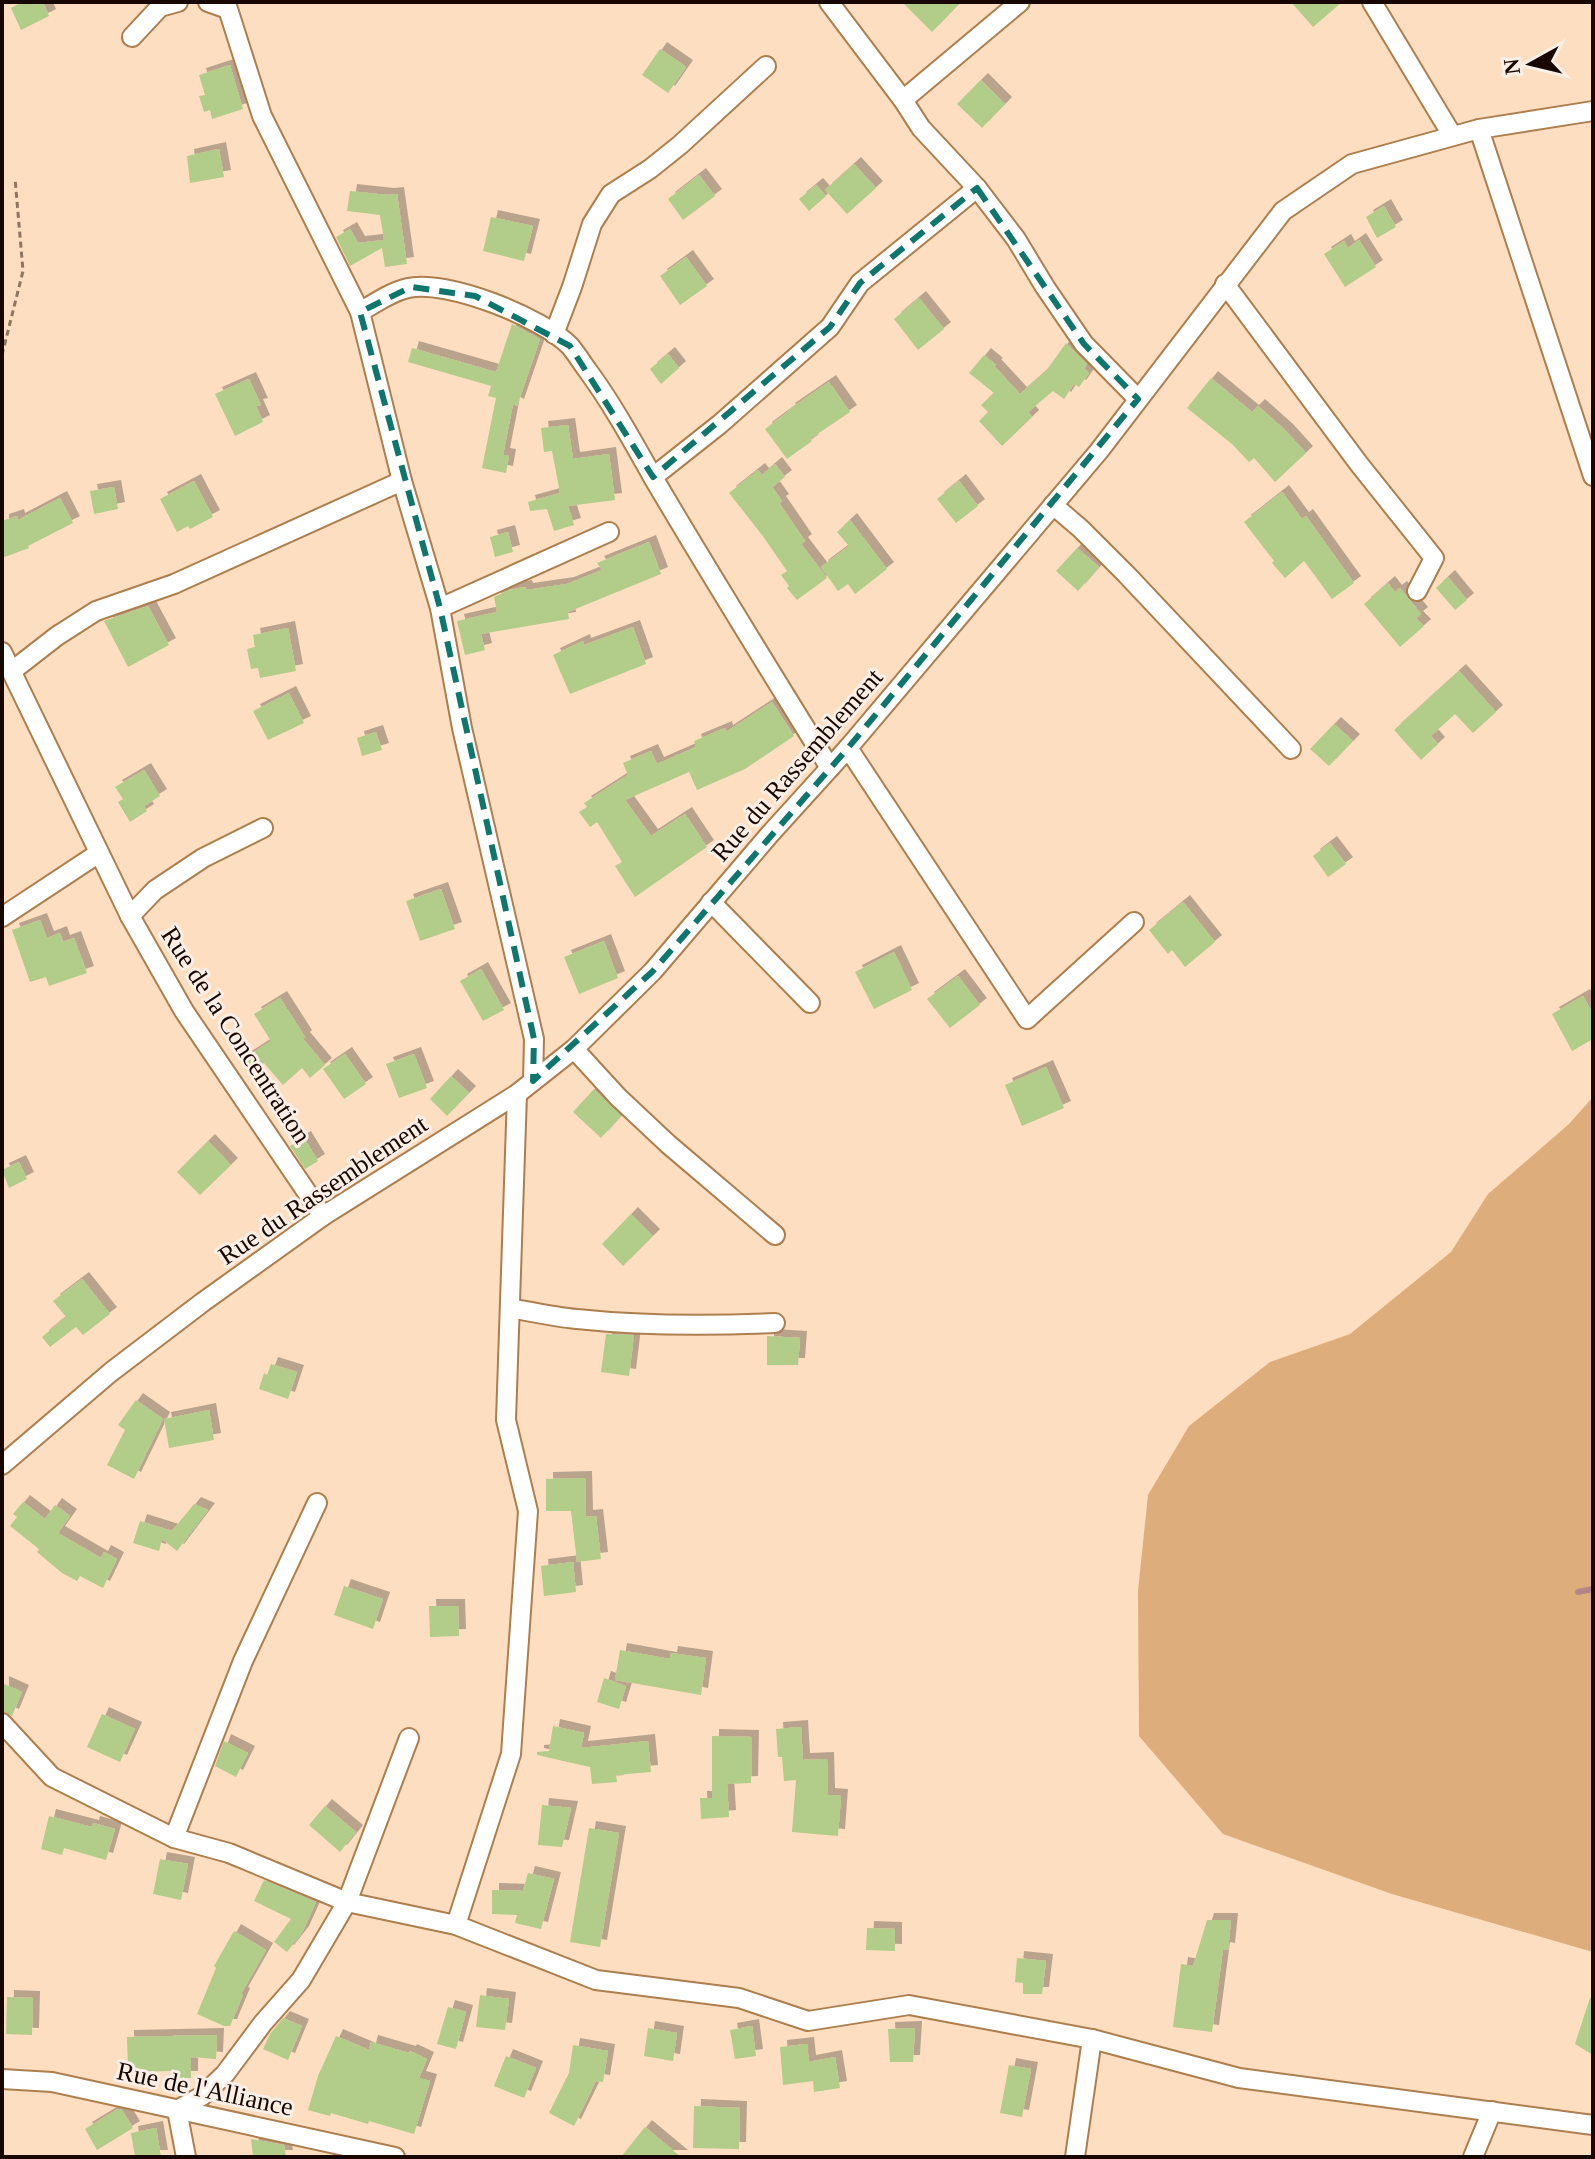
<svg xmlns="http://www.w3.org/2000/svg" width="1595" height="2159" font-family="Georgia,serif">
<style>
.green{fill:#dead7c}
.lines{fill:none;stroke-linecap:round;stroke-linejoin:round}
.stream{stroke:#b5848a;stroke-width:6}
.building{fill:#b2cc89;filter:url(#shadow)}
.minor-casing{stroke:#ad7e4e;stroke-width:22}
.path{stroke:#8e7663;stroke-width:3;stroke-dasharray:6 4;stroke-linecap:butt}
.minor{stroke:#fff;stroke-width:18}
.marked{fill:none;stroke:#0f766e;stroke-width:6;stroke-dasharray:16 10;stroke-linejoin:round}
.labels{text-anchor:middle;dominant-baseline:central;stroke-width:6;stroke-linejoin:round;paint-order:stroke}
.street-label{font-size:26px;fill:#170700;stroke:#faefe6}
</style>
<defs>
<filter id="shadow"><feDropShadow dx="7" dy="-7" stdDeviation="0" flood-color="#0004"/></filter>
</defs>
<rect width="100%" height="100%" fill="#fddec0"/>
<path class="green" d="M1593 1097V1952L1392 1894 1223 1834 1139 1736 1138 1591 1148 1495 1189 1426 1270 1362 1350 1334 1451 1252 1488 1194 1569 1124Z"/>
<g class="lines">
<path class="stream" d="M1578 1592 1593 1589"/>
</g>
<g class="building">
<path d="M22 2H43L49 16 21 30 11 8Z"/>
<path d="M902 2H961L932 32Z"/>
<path d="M1291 2H1342L1313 27Z"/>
<path d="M660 49 686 67 668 93 642 75Z"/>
<path d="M230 65 243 109 212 119 210 110 204 112 199 96 205 95 199 75Z"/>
<path d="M981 80 1005 104 982 128 957 104Z"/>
<path d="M219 149 224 177 190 183 187 156Z"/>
<path d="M854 164 876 188 847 214 825 190Z"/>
<path d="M699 175 715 196 683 220 668 199Z"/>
<path d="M816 185 826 196 809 211 799 199Z"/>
<path d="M350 191 387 195 397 194 407 264 385 267 382 248 350 266 336 237 350 229 358 243 384 240 380 215 347 211Z"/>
<path d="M1384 206 1396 227 1377 238 1366 217Z"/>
<path d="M491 217 533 226 524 261 483 251Z"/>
<path d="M1359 240 1376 267 1345 287 1324 254 1344 241 1348 248Z"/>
<path d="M686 257 707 286 680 305 660 276Z"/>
<path d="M919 298 944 329 918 350 894 319Z"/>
<path d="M512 324 540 339 517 406 513 404 503 455 509 456 506 473 482 468 496 398 488 396 491 386 408 362 412 348 496 372Z"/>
<path d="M1066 343 1087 364 1084 369 1089 373 1079 387 1074 384 1064 399 1053 391 1028 412 1032 417 1002 446 979 421 988 412 981 405 994 393 969 373 984 355 996 365 994 366 1020 394 1046 371Z"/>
<path d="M668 354 679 368 661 384 650 369Z"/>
<path d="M1211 378 1252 412 1258 406 1286 431 1306 453 1275 482 1254 458 1249 462 1232 444 1187 408Z"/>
<path d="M249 379 261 405 256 406 263 422 235 436 215 394Z"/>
<path d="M829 382 850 412 810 439 812 441 787 459 765 429 789 411 788 410Z"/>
<path d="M568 425 573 459 609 454 615 500 568 506 574 525 554 531 547 509 530 511 528 502 560 493 552 451 544 452 541 428Z"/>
<path d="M775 464 785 477 772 487 782 501 779 503 805 541 801 544 827 578 797 600 787 588 789 586 781 575 787 571 762 535 729 493 758 470 762 475Z"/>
<path d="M194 481 213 517 190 529 188 526 177 532 160 499Z"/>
<path d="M959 481 978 506 956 523 937 499Z"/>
<path d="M114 487 118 509 94 514 90 491Z"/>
<path d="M1282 492 1302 519 1306 516 1354 583 1332 599 1304 561 1285 578 1272 563 1274 561 1244 522Z"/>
<path d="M60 498 73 523 28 546 29 548 2 558V521L17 516 18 520Z"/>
<path d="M850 520 887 569 855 594 848 584 838 591 821 567 849 546 837 532Z"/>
<path d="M508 532 513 552 495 557 490 537Z"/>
<path d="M649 542 661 574 568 612 569 619 481 634 485 650 465 655 457 621 497 612 494 597 509 590 525 587 526 590 567 584 602 570 597 563Z"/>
<path d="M1077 548 1099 567 1078 591 1056 571Z"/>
<path d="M1448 577 1467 600 1455 610 1436 588Z"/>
<path d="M1388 583 1395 592 1400 588 1421 614 1416 618 1424 626 1400 647 1364 604Z"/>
<path d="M148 606 169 645 128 667 104 621Z"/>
<path d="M633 627 646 664 570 694 553 655 583 641 584 645Z"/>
<path d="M288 628 296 671 260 678 258 668 251 669 247 649 255 647 253 635Z"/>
<path d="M1459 671 1496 712 1473 733 1455 714 1431 736 1438 744 1421 760 1394 730Z"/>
<path d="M289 693 304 723 268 740 253 711Z"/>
<path d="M772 702 794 736 745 769 697 790 689 772 625 800 651 836 685 814 707 847 635 897 615 866 622 862 597 822 590 827 579 812 587 807 584 803 628 775 623 763 651 751 657 764 696 747 694 741 725 728 726 732Z"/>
<path d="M1334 724 1353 741 1329 766 1310 749Z"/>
<path d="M376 732 382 750 362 756 357 738Z"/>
<path d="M144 770 160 796 144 806 147 811 130 822 118 802 123 799 115 787Z"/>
<path d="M1330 843 1346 864 1328 877 1313 856Z"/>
<path d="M441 889 455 929 420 941 406 901Z"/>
<path d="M1183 902 1215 942 1185 967 1172 950 1168 954 1149 930Z"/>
<path d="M40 920 47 938 60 933 63 942 74 938 87 973 49 986 46 977 30 982 12 930Z"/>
<path d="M604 941 618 978 579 994 564 957Z"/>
<path d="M894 952 912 990 874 1009 855 972Z"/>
<path d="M481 969 504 1010 483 1021 460 981Z"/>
<path d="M958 976 980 1005 950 1028 927 999Z"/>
<path d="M1583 996 1593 1014V1039L1572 1051 1552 1014Z"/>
<path d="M280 998 305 1037 303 1039 325 1065 310 1078 302 1068 283 1085 264 1063 248 1073 240 1061 271 1041 254 1014Z"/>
<path d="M345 1054 366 1084 344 1099 323 1069Z"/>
<path d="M414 1054 427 1088 399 1098 386 1064Z"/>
<path d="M1046 1067 1064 1108 1022 1126 1005 1085Z"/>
<path d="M451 1076 469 1093 447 1116 430 1099Z"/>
<path d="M594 1089 621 1116 601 1138 573 1112Z"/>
<path d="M304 1138 318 1161 305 1169 290 1146Z"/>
<path d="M208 1141 231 1165 200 1195 177 1172Z"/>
<path d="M19 1162 27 1179 9 1188 2 1170Z"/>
<path d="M631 1214 653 1236 623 1266 602 1244Z"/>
<path d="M82 1279 110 1314 83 1335 76 1327 50 1347 42 1337 66 1317 53 1301Z"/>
<path d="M606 1334 634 1335 629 1376 601 1372Z"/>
<path d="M767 1336 800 1338 798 1365H767Z"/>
<path d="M271 1364 297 1372 288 1399 259 1389 264 1373 267 1375Z"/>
<path d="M136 1400 163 1419 134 1479 107 1465 125 1430 118 1425Z"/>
<path d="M209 1410 214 1440 169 1448 164 1419Z"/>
<path d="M585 1478 586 1517 596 1516 601 1559 577 1562 571 1511H546V1479Z"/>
<path d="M23 1502 45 1519 55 1505 70 1516 58 1533 101 1558 104 1552 117 1559 103 1588 80 1576 77 1581 62 1573 37 1552 39 1549 10 1526 17 1517 13 1514Z"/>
<path d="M194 1504 208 1510 177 1551 162 1539 159 1551 133 1543 140 1521 172 1531Z"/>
<path d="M573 1562 576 1592 544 1596 541 1566Z"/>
<path d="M344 1586 383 1599 373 1629 334 1615Z"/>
<path d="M429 1606H458L459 1636 430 1637Z"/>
<path d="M620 1650 670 1659 671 1653 706 1658 701 1695 615 1680Z"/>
<path d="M604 1678 626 1686 619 1709 597 1702Z"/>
<path d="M2 1683 22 1692 12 1716 2 1711Z"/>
<path d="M102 1714 135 1729 120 1762 87 1747Z"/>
<path d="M553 1726 584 1733 581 1748 648 1741 651 1772 616 1775 617 1782 592 1784 590 1767 537 1755V1752L549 1751Z"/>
<path d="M801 1727 803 1760 827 1759 828 1795 841 1796 838 1836 792 1832 796 1780 784 1781 782 1757H778L776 1729Z"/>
<path d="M712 1736 752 1737 751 1783 727 1784 729 1817 701 1819 700 1798H712Z"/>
<path d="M224 1741 248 1753 236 1777 215 1766Z"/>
<path d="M542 1805 571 1808 562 1847 538 1845Z"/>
<path d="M325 1806 356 1832 340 1852 309 1825Z"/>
<path d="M49 1816 92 1827 93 1823 115 1829 106 1860 64 1848 62 1855 41 1849Z"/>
<path d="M589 1828 619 1833 600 1947 570 1942Z"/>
<path d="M160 1859 188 1864 181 1900 153 1894Z"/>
<path d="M528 1873 554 1879 541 1929 515 1923 517 1915 492 1914V1890L523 1891Z"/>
<path d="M264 1880 316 1902 302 1933 287 1952 274 1942 291 1919 254 1901Z"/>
<path d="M1207 1920H1231L1228 1950 1223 1949 1212 2032 1173 2027 1181 1964 1193 1966Z"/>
<path d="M867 1928 895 1929V1951L866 1950Z"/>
<path d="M234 1931 266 1950 241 1994 243 1995 230 2026H224L197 2014 216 1968 214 1966Z"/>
<path d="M1017 1958 1046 1961 1042 1994H1023V1983L1015 1982Z"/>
<path d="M480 1995 509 1999 505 2030 476 2027Z"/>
<path d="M7 1997 33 1998 32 2035 6 2034Z"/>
<path d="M1590 1998 1593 1999V2055L1575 2044Z"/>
<path d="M448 2007 466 2012 456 2049 437 2044Z"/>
<path d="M283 2018 302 2026 288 2060 263 2049 270 2034Z"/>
<path d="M752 2026 756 2056 735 2059 730 2030Z"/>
<path d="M648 2028 677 2033 673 2061 644 2056Z"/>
<path d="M915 2028 913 2062H890L888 2029Z"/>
<path d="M217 2035 216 2059 191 2057V2078H171V2071L128 2072 127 2037Z"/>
<path d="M336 2036 369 2050 371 2042 409 2053 410 2051 427 2059 419 2078 430 2081 414 2134 369 2121 368 2124 331 2113 330 2116 308 2110 318 2076Z"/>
<path d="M807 2044 809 2062 835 2057 840 2088 814 2092 813 2081 783 2085 780 2047Z"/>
<path d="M573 2045 608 2051 603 2082 596 2081 574 2126 549 2113 569 2073Z"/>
<path d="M506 2056 536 2068 524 2098 494 2086Z"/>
<path d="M1009 2065 1031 2069 1022 2117 1000 2113Z"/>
<path d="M694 2106 740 2108 739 2149 693 2148Z"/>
<path d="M118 2109 122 2110 133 2128 97 2150 85 2129Z"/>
<path d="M645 2127 681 2157H621Z"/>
<path d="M156 2128 161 2157H135L131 2133Z"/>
<path d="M251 2139 284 2145 286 2157H253Z"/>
</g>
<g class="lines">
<defs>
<g id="minor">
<path d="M208 2 228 9 262 116 360 312 402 481 440 608 462 728 534 1039 533 1081"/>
<path d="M829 2 903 100 921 128 977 188 1016 239 1045 287 1084 344 1138 399"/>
<path d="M1372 2 1452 135"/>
<path d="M132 37 160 7 178 2"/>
<path d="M903 100 1020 2"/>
<path d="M1479 129 1593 476"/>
<path d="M1225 284 1359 464 1434 558 1417 591"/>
<path d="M360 312C375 303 391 292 408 288 447 279 543 318 570 346 576 353 582 363 588 371 613 405 633 442 654 479 711 576 771 672 830 768"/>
<path d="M554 334 572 287 592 224 611 194 650 169 680 145 766 66"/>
<path d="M653 477 720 424 830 327 860 283 977 188"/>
<path d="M1053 505 1081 529 1126 574 1291 749"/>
<path d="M440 608 609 532"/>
<path d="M2 652 130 916 184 1011 323 1216"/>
<path d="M12 671 57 636 96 611 174 584 402 481"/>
<path d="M848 748 1027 1019 1134 922"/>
<path d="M711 902 810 1003"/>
<path d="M130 916 155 890 203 858 263 828"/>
<path d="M2 917 99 853"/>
<path d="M574 1049 618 1097 668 1144 775 1235"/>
<path d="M510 1308C532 1312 555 1317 577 1319 643 1326 709 1326 775 1323"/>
<path d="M2 1465 111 1372 203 1302 323 1216 517 1094 574 1049 653 971 770 834 848 748 1099 451 1283 211 1352 164 1479 129 1593 111"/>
<path d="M2 1723 52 1777 174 1838 229 1853 347 1902 456 1925 596 1980 739 1998 808 2021 909 2005 1092 2039 1239 2078 1593 2125"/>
<path d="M174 1838 243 1661 317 1503"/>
<path d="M456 1925 511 1754 528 1511 506 1420 517 1094"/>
<path d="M2 2079 52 2082 395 2157"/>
<path d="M186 2157 177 2110 202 2096 225 2074 263 2023 301 1980 347 1902 409 1738"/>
<path d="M1075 2157 1092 2039"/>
<path d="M1473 2157 1492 2111"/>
</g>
</defs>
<use href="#minor" class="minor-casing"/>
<path class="path" d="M2 355 23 271 15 178"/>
<use href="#minor" class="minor"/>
</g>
<path class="marked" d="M977 188 1084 344 1138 399 848 748 653 971 533 1081 534 1039 440 608 360 312 411 287 475 296 570 346 653 477 830 327 860 283Z"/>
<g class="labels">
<g class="street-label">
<text transform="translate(797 765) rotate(-49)">Rue du Rassemblement</text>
<text transform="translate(236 1035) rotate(57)">Rue de la Concentration</text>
<text transform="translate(323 1190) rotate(-34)">Rue du Rassemblement</text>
<text transform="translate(205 2089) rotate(12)">Rue de l'Alliance</text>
</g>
</g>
<rect width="1595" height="2159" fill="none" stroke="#170700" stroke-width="8"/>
<g transform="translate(1531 64) rotate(262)" stroke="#faefe6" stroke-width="6" paint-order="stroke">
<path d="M0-6L14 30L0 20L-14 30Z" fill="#170700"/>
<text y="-12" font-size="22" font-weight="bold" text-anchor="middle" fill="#170700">N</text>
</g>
</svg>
